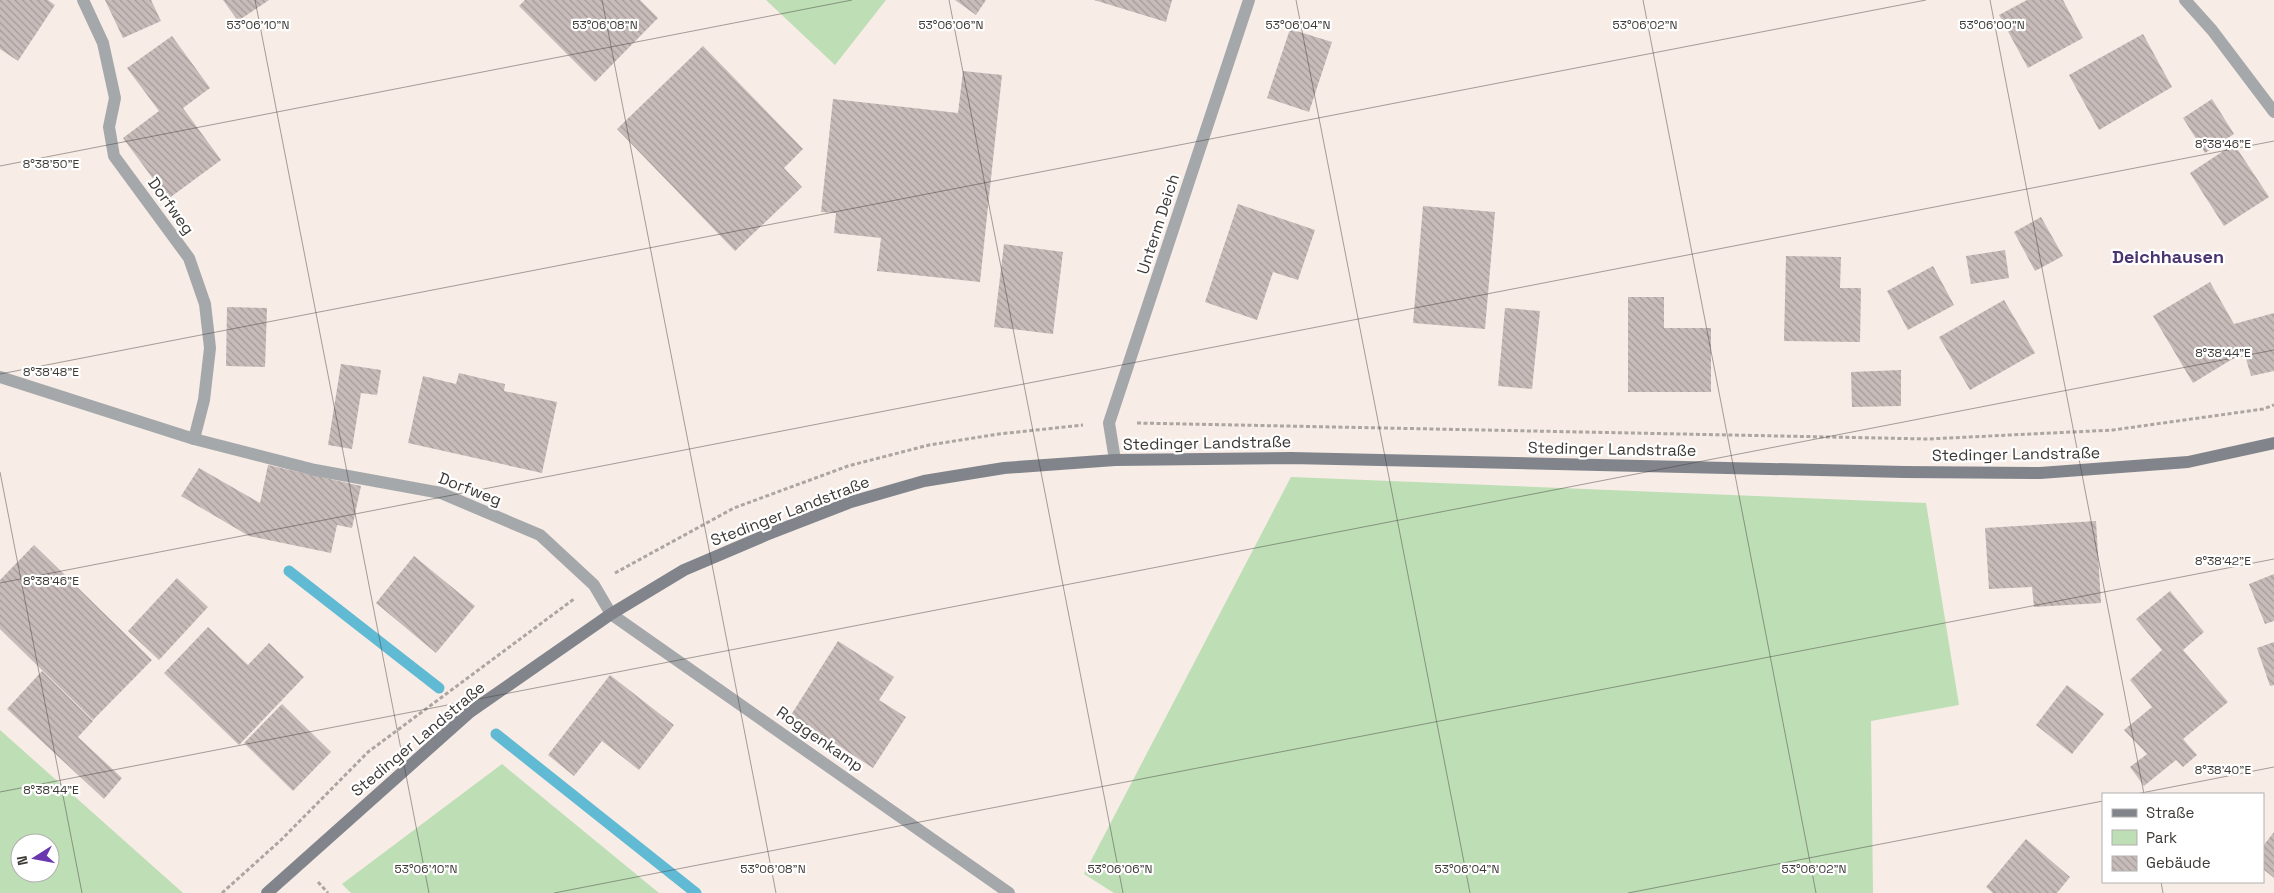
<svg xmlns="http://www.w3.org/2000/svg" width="2274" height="893" font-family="'Space Grotesk',sans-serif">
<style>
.green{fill:#bedeb6;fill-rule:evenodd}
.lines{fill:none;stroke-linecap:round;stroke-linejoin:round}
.stream{stroke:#61bad3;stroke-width:11}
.building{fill:url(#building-back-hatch)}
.path{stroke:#ada5a0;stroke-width:3;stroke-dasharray:4 2.5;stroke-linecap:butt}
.service{stroke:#a5a8ab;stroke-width:12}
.minor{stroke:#a5a8ab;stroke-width:12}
.secondary{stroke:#81858b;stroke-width:12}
.ticks{fill:none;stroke:#3d3937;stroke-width:1;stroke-opacity:0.45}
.labels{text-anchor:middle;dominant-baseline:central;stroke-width:4.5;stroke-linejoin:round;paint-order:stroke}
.street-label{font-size:16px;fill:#3d3937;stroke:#fff}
.neighbourhood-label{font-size:18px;font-weight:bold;fill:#4a346f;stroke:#fff}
.ticks-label{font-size:12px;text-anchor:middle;fill:#3d3937;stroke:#fff;stroke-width:4.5;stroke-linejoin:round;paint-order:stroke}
</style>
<defs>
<pattern id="building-back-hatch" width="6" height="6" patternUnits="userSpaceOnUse" patternTransform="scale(1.25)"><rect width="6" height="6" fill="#c8bcba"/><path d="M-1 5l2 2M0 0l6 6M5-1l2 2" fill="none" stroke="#a49a98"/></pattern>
</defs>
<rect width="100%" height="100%" fill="#f7ece6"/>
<g class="green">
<path d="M766 0H886L835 65Z"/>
<path d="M1291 477 1926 503 1959 705 1871 721 1873 893H1114L1084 874Z"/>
<path d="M0 730 183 893H0ZM20 843H50V873H20Z"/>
<path d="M502 764 659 893H351L342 884Z"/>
</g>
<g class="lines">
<g class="stream">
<path d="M289 571 439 688"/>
<path d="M496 734 696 893"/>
</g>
</g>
<g class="building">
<path d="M0 0H48L55 5 18 61 0 49Z"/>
<path d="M105 0H151L161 21 123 38Z"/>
<path d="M223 0H269L238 21Z"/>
<path d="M525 0H640L658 18 595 82 519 6Z"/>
<path d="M955 0H986L976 15Z"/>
<path d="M1094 0H1172L1166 22Z"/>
<path d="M2027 0H2063L2083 38 2028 68 1999 15Z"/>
<path d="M1290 29 1332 42 1309 112 1267 98Z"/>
<path d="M2143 34 2172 87 2099 130 2069 75Z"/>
<path d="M172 36 210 88 183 108 221 160 168 199 123 138 159 111 127 68Z"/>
<path d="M703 46 803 149 784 168 802 187 735 251 617 129Z"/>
<path d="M963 71 1002 75 980 282 877 271 881 238 834 233 836 213 821 212 833 99 958 113Z"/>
<path d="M2212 99 2234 134 2205 153 2183 118Z"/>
<path d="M2234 144 2269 197 2224 226 2190 173Z"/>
<path d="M1238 204 1315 230 1298 280 1273 272 1257 320 1205 302Z"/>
<path d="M1423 206 1495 212 1485 329 1413 323Z"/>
<path d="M2041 217 2063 256 2035 271 2014 232Z"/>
<path d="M1004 244 1063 252 1053 334 994 327Z"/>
<path d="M2005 250 2009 278 1971 284 1966 256Z"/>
<path d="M1786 256 1841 257 1840 288H1861L1860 342 1784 341Z"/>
<path d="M1933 266 1954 305 1908 330 1887 291Z"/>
<path d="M2210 282 2234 324 2274 313V371L2251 376 2244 352 2193 383 2153 316Z"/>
<path d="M1628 297H1664V328H1711V392H1628Z"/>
<path d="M2004 300 2035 353 1970 390 1939 337Z"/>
<path d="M227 307 267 308 265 367 226 366Z"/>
<path d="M1505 308 1540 311 1532 389 1498 386Z"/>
<path d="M341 364 381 370 377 395 361 393 352 449 328 445Z"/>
<path d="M1901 370V406L1852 407 1851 372Z"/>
<path d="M459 373 505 384 504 391 557 402 542 473 408 443 423 376 456 384Z"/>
<path d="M268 465 361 486 352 528 337 525 331 553 249 536 181 496 199 468 260 503Z"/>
<path d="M2096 521 2101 603 2034 607 2032 587 1989 589 1985 528Z"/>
<path d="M34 545 152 660 93 720 0 629V580Z"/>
<path d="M414 556 475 606 436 653 376 603Z"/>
<path d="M2274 574V621L2265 624 2249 584Z"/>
<path d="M177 578 208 607 159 660 128 631Z"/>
<path d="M2170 591 2204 632 2183 650 2228 702 2183 739 2197 755 2183 767 2176 760 2144 786 2130 767 2147 754 2124 730 2152 707 2130 680 2162 650 2136 619Z"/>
<path d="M208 627 248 665 269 643 304 677 239 745 164 673Z"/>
<path d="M838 641 894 677 879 700 906 717 873 768 791 715Z"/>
<path d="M2274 642V685L2270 686 2257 648Z"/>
<path d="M42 671 93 721 78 737 122 778 104 799 7 709Z"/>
<path d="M610 675 674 725 639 770 602 741 574 776 548 755Z"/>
<path d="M2067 685 2104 714 2072 754 2036 725Z"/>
<path d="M282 704 331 752 293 791 244 743Z"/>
<path d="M2274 832V878L2263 869V846Z"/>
<path d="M2026 839 2070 877 2057 893H1993L1986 887Z"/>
</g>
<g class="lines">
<g class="path">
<path d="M1137 423 1928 439 2113 430 2263 409 2274 405"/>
<path d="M615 573 734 508 848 466 929 445 999 434 1083 425"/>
<path d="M318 882 328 893"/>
<path d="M222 893 281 840 368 752 574 599"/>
</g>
<path class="service" d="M611 614 1009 893"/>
<g class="minor">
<path d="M83 0 103 43 115 98 109 127 114 156 189 258 205 304 210 348 204 400 194 439"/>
<path d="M2185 0 2212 30 2274 112"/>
<path d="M0 377 194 439 315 470 441 493 540 535 594 585 611 614"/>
<path d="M1115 460 1109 423 1249 0"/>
</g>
<path class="secondary" d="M267 893 470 712 611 614 684 570 766 535 851 502 924 481 1004 468 1115 460 1291 458 1904 472 2040 473 2188 462 2274 443"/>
</g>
<path class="ticks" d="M255 0 429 893M602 0 776 893M949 0 1123 893M1296 0 1470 893M1643 0 1816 893M1990 0 2144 794M0 166 852 0M0 374 1926 0M0 472 82 893M0 583 2274 141M0 792 2274 350M2136 794 2274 767M2161 882 2163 893M554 893 2274 559M1628 893 2103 801"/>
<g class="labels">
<g class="street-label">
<text transform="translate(171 206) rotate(54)">Dorfweg</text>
<text transform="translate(1158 224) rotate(-72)">Unterm Deich</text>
<text transform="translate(1207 443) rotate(-1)">Stedinger Landstraße</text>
<text transform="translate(1612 449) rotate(1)">Stedinger Landstraße</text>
<text transform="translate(2016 454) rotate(-1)">Stedinger Landstraße</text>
<text transform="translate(470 489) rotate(21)">Dorfweg</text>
<text transform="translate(790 511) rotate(-21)">Stedinger Landstraße</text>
<text transform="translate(418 739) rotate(-40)">Stedinger Landstraße</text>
<text transform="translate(820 739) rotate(35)">Roggenkamp</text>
</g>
<g class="neighbourhood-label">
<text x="2168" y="256">Deichhausen</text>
</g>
</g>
<g class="ticks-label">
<text x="258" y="29">53°06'10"N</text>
<text x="605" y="29">53°06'08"N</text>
<text x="951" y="29">53°06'06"N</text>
<text x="1298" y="29">53°06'04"N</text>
<text x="1645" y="29">53°06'02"N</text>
<text x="1992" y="29">53°06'00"N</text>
<text x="2223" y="148">8°38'46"E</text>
<text x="51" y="168">8°38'50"E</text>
<text x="2223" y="357">8°38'44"E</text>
<text x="51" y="376">8°38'48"E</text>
<text x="2223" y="565">8°38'42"E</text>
<text x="51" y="585">8°38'46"E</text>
<text x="2223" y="774">8°38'40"E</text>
<text x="51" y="794">8°38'44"E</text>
<text x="426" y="873">53°06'10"N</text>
<text x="773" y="873">53°06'08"N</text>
<text x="1120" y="873">53°06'06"N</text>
<text x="1467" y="873">53°06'04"N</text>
<text x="1814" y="873">53°06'02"N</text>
</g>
<rect x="2102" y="793" width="162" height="90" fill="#ffffff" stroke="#b1b0af"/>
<rect x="2112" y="809" width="25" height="8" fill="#81858b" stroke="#b1b0af"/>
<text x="2146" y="818" font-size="15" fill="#3d3937">Straße</text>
<rect x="2112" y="830" width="25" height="15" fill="#bedeb6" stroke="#b1b0af"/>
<text x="2146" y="843" font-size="15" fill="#3d3937">Park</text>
<rect x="2112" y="856" width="25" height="15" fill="url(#building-back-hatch)" stroke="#b1b0af"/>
<text x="2146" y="868" font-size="15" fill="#3d3937">Gebäude</text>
<g transform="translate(35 858) rotate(259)"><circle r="24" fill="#ffffff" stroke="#b1b0af"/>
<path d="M0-4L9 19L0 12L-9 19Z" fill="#6a37ae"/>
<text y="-8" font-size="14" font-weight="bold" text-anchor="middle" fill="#3d3937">N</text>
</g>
</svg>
